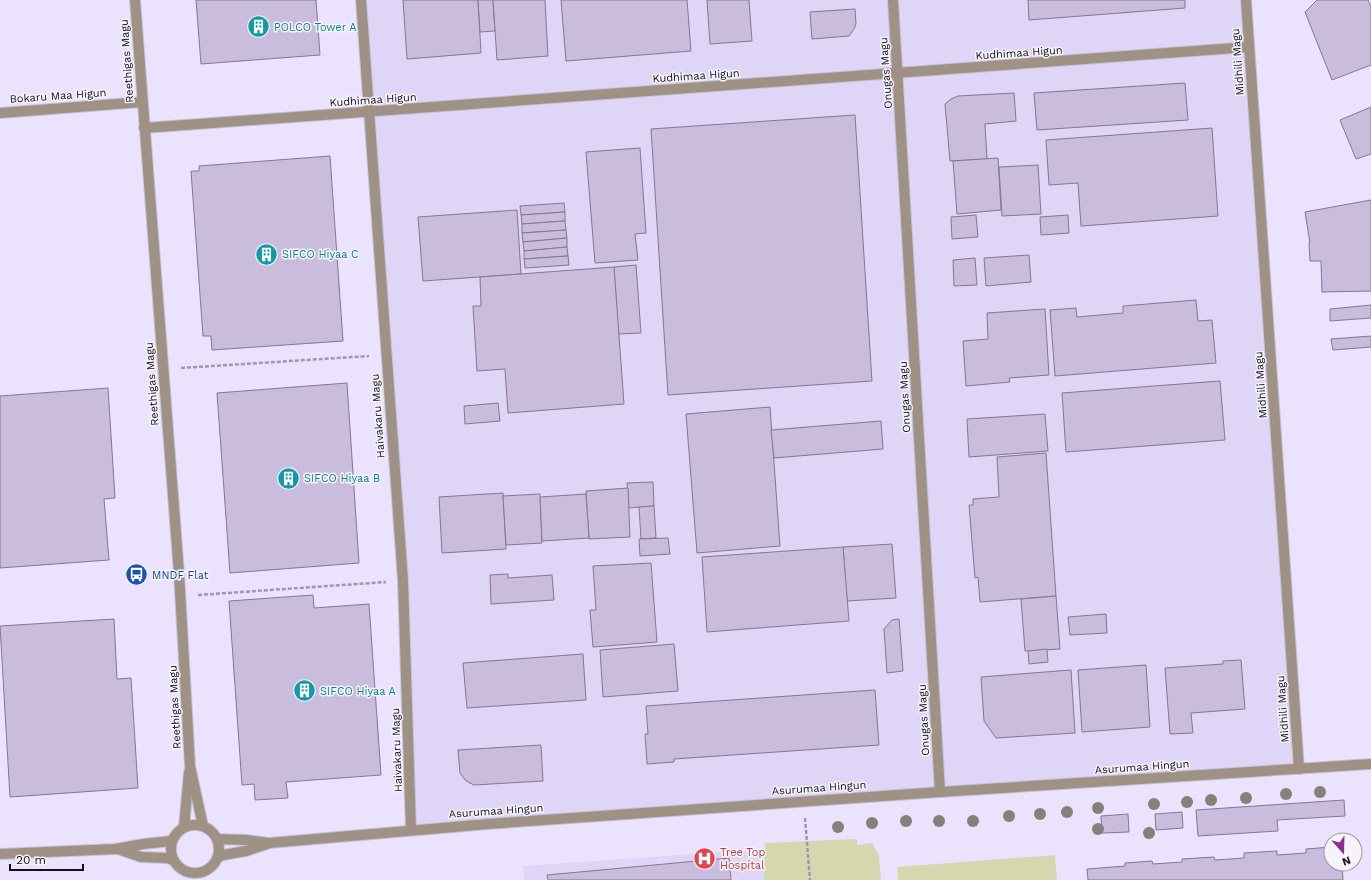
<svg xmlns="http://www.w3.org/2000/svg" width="1371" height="880" font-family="'Work Sans',sans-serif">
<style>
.built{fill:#dfd5f6}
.green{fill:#d5d8af}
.building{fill:#c9bcdc;stroke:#837794}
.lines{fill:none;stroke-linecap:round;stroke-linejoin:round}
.minor-casing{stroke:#c9c1da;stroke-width:12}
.path{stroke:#9e98ad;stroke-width:2.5;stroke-dasharray:4 2;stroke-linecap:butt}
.minor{stroke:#9f9184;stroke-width:10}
.tree{fill:#838179}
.labels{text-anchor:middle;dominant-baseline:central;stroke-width:3;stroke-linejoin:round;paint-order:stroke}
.culture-label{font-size:11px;fill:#0d838f;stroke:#f6f4fa;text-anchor:start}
.street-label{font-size:11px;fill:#15111c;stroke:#f6f4fa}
.transit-label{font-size:11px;fill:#164399;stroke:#f6f4fa;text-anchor:start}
.health-label{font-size:11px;fill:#be3a42;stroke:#f6f4fa;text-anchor:start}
</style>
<rect width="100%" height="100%" fill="#ebe3fe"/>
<g class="built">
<path d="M361 0H1246L1297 771 411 830 403 581Z"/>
<path d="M765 849 764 880H524L523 866Z"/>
</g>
<g class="green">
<path d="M857 839V845L872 843 879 856 881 880H764L765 843Z"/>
<path d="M1055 855 1057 880H898L897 867Z"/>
</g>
<g class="building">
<path d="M196 0H316L320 55 201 64Z"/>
<path d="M403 0H478L481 53 407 59Z"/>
<path d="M478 0H493L495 31 480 32Z"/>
<path d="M493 0H545L548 56 497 60Z"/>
<path d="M561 0H687L691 51 566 61Z"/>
<path d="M707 0H749L752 41 710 44Z"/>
<path d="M1028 0H1185V8L1029 20Z"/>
<path d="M1317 0H1368L1371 7V65L1332 80 1305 12Z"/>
<path d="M855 9 856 24 854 29 849 36 812 39 810 12Z"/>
<path d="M1185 83 1188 120 1037 130 1034 93Z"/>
<path d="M1014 93 1016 121 985 124 987 159 950 161 945 104 951 99 958 96Z"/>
<path d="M1371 107V154L1356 159 1340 120Z"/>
<path d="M855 115 872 381 668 395 651 129Z"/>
<path d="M1212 128 1218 216 1081 226 1078 183 1049 185 1046 140Z"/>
<path d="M640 148 646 233 635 234 638 260 595 263 586 152Z"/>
<path d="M330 156 343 341 212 350 211 336H203L191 171H199V166Z"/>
<path d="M998 158 1001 210 957 214 953 161Z"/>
<path d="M1038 165 1041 214 1002 216 999 167Z"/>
<path d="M1371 200V291L1322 292 1321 261H1310L1309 243H1310L1305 212Z"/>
<path d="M564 203 565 212 521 215 520 206Z"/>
<path d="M517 210 521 274 423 281 418 217Z"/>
<path d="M565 212V221L522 224 521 215Z"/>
<path d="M976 215 978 237 952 239 951 217Z"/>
<path d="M1068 215 1069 233 1041 235 1040 217Z"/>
<path d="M565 221 566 230 522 233V224Z"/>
<path d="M566 230 567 238 523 242 522 233Z"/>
<path d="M567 238V247L524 251 523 242Z"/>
<path d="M567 247 568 256 524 259V251Z"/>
<path d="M1029 255 1031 282 986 286 984 258Z"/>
<path d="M568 256 569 265 525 268 524 259Z"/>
<path d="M975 258 977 285 954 286 953 260Z"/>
<path d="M636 265 641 333 618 334 614 267Z"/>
<path d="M614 267 624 404 508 413 505 369 477 371 473 306H481L480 277Z"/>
<path d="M1196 300 1198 321 1212 320 1216 363 1055 376 1050 310 1076 308 1077 317 1123 313V306Z"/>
<path d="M1371 305V318L1330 321V309Z"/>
<path d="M1045 309 1049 375 1009 378 1010 382 966 386 963 341 988 339 987 313Z"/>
<path d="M1371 336V347L1333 350 1331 339Z"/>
<path d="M1220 381 1225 440 1066 452 1062 393Z"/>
<path d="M347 383 359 563 230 573 217 393Z"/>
<path d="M108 388 115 498 104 499 109 560 0 568V396Z"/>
<path d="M498 403 500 421 465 424 464 406Z"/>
<path d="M770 407 780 546 697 553 686 414Z"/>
<path d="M1045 414 1048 451 969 457 967 419Z"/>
<path d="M881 421 883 449 774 458 771 430Z"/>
<path d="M1046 453 1056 596 980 602 978 577 975 578 969 505H973V499L999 497 997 457Z"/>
<path d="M653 482 654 506 629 508 627 483Z"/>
<path d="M628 488 630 537 589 539 586 491Z"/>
<path d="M503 493 506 549 442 553 439 497Z"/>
<path d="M540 494 542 543 506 545 503 496Z"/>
<path d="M586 494 589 538 542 541 540 497Z"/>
<path d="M654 506 656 538 641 539 639 507Z"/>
<path d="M668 538 670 554 640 556 639 539Z"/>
<path d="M892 544 896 598 847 601 843 547Z"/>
<path d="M843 547 849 621 707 632 702 557Z"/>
<path d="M651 563 657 642 593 647 590 610H596L593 566Z"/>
<path d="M508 574V578L552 575 554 600 491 604 490 575Z"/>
<path d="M313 595 314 608 369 604 381 775 286 782 288 798 255 800 254 784 242 785 229 601Z"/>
<path d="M1056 596 1060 649 1025 651 1021 599Z"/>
<path d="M1106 614 1107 633 1070 635 1068 617Z"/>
<path d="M114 619 117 679 131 678 138 788 10 797 0 626Z"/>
<path d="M899 619 903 671 887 673 884 629 892 620Z"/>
<path d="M674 644 678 691 603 697 600 650Z"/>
<path d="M1047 649 1048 662 1029 664 1028 651Z"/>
<path d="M583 654 586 700 467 708 463 663Z"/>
<path d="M1241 660 1245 709 1191 713 1193 733 1170 734 1165 668 1223 664V661Z"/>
<path d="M1146 665 1150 727 1082 732 1078 670Z"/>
<path d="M1071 670 1075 733 996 738 984 721 981 677Z"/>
<path d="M875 690 879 745 674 759V762L647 764 645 734H648L646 706Z"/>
<path d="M541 745 543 781 474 785 466 781 460 773 458 750Z"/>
<path d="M1344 800 1345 816 1277 820 1278 831 1198 836 1196 810Z"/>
<path d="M1182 812 1183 828 1156 830 1155 814Z"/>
<path d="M1128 814 1129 832 1102 833 1101 816Z"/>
<path d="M1331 847V864H1342L1343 880H1088L1087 869 1125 866V863L1152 861 1153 864 1182 862V859L1214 857 1215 860 1244 858V853L1277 851V855L1306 853V849Z"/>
<path d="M729 858 731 880H548L547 875Z"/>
</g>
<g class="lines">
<defs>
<g id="minor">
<path d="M135 0 179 573 190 766 203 826"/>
<path d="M361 0 403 581 411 830"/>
<path d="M893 0 940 792"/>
<path d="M1246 0 1299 769"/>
<path d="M0 113 142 102"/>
<path d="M144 128 1249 47"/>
<circle cx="195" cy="849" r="24"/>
<path d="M184 827 189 772"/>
<path d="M217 839 247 840 269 843 488 824 940 792 1371 764"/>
<path d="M118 849 141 857 167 858 173 860"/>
<path d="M0 854 116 849 143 844 172 841"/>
<path d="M218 857 223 855 246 851 267 844"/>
</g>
</defs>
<use href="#minor" class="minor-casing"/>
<g class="path">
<path d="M181 368 369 356"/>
<path d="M198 595 386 582"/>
<path d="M805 818 810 880"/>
</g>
<use href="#minor" class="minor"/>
</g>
<g class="tree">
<circle cx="1320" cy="792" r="6"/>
<circle cx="1286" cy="794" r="6"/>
<circle cx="1246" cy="798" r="6"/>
<circle cx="1211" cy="800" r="6"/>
<circle cx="1187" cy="802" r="6"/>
<circle cx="1154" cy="804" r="6"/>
<circle cx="1098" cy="808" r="6"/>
<circle cx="1067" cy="812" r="6"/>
<circle cx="1040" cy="814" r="6"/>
<circle cx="1009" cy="816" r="6"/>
<circle cx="906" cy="821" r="6"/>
<circle cx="939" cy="821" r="6"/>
<circle cx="973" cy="821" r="6"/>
<circle cx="872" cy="823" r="6"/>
<circle cx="838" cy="827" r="6"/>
<circle cx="1098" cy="829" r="6"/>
<circle cx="1149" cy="833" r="6"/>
</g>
<defs>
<symbol id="building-disc" viewBox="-11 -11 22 22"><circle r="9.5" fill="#0f9aa8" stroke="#f6f4fa"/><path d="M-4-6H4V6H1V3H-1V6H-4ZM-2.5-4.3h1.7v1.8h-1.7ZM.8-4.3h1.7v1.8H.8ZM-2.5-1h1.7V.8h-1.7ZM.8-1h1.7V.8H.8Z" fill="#fff"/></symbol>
<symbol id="bus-disc" viewBox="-11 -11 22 22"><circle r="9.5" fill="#1a4fb4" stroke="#f6f4fa"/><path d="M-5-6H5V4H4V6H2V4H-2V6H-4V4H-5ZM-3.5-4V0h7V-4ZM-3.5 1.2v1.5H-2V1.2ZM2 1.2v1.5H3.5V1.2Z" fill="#fff"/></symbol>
<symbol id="hospital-disc" viewBox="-11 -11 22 22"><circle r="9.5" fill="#e0444e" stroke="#f6f4fa"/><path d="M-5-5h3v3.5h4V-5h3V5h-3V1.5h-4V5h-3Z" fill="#fff"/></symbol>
</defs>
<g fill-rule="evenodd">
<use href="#building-disc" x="246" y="14" width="25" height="25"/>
<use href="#building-disc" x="254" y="242" width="25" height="25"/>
<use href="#building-disc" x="276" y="466" width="25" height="25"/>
<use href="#bus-disc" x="124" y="562" width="25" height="25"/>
<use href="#building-disc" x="292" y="678" width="25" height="25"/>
<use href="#hospital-disc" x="692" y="846" width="25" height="25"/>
</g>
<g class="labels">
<g class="culture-label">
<text x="274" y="27">POLCO Tower A</text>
<text x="282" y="254">SIFCO Hiyaa C</text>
<text x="304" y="478">SIFCO Hiyaa B</text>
<text x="320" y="691">SIFCO Hiyaa A</text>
</g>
<g class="street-label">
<text transform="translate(1019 53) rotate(-4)">Kudhimaa Higun</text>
<text transform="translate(127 61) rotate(-94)">Reethigas Magu</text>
<text transform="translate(1238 62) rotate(-94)">Midhili Magu</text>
<text transform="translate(886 73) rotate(-94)">Onugas Magu</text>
<text transform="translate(696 76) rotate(-4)">Kudhimaa Higun</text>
<text transform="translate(58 96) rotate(-4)">Bokaru Maa Higun</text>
<text transform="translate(373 100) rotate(-4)">Kudhimaa Higun</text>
<text transform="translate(152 384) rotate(-94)">Reethigas Magu</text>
<text transform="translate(1261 385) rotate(-94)">Midhili Magu</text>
<text transform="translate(905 397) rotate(-93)">Onugas Magu</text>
<text transform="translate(378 416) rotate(-94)">Haivakaru Magu</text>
<text transform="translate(175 707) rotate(-93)">Reethigas Magu</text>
<text transform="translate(1283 709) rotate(-94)">Midhili Magu</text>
<text transform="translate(924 720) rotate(-93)">Onugas Magu</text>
<text transform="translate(397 750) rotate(-92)">Haivakaru Magu</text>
<text transform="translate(1142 767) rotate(-4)">Asurumaa Hingun</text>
<text transform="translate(819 788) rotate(-4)">Asurumaa Hingun</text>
<text transform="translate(496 811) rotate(-4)">Asurumaa Hingun</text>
</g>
<g class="transit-label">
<text x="152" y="575">MNDF Flat</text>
</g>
<g class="health-label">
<text x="720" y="852">Tree Top<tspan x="720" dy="13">Hospital</tspan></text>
</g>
</g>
<g transform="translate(1343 852) rotate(160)"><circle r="19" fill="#f6f4fa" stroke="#9c99a1"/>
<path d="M0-3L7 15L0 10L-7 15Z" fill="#8b2c95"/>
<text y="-6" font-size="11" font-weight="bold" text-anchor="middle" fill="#15111c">N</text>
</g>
<path d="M10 864v6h73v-6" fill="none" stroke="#15111c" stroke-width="2"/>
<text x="16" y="864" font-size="12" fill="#15111c" stroke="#f6f4fa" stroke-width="3" paint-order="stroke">20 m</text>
</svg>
